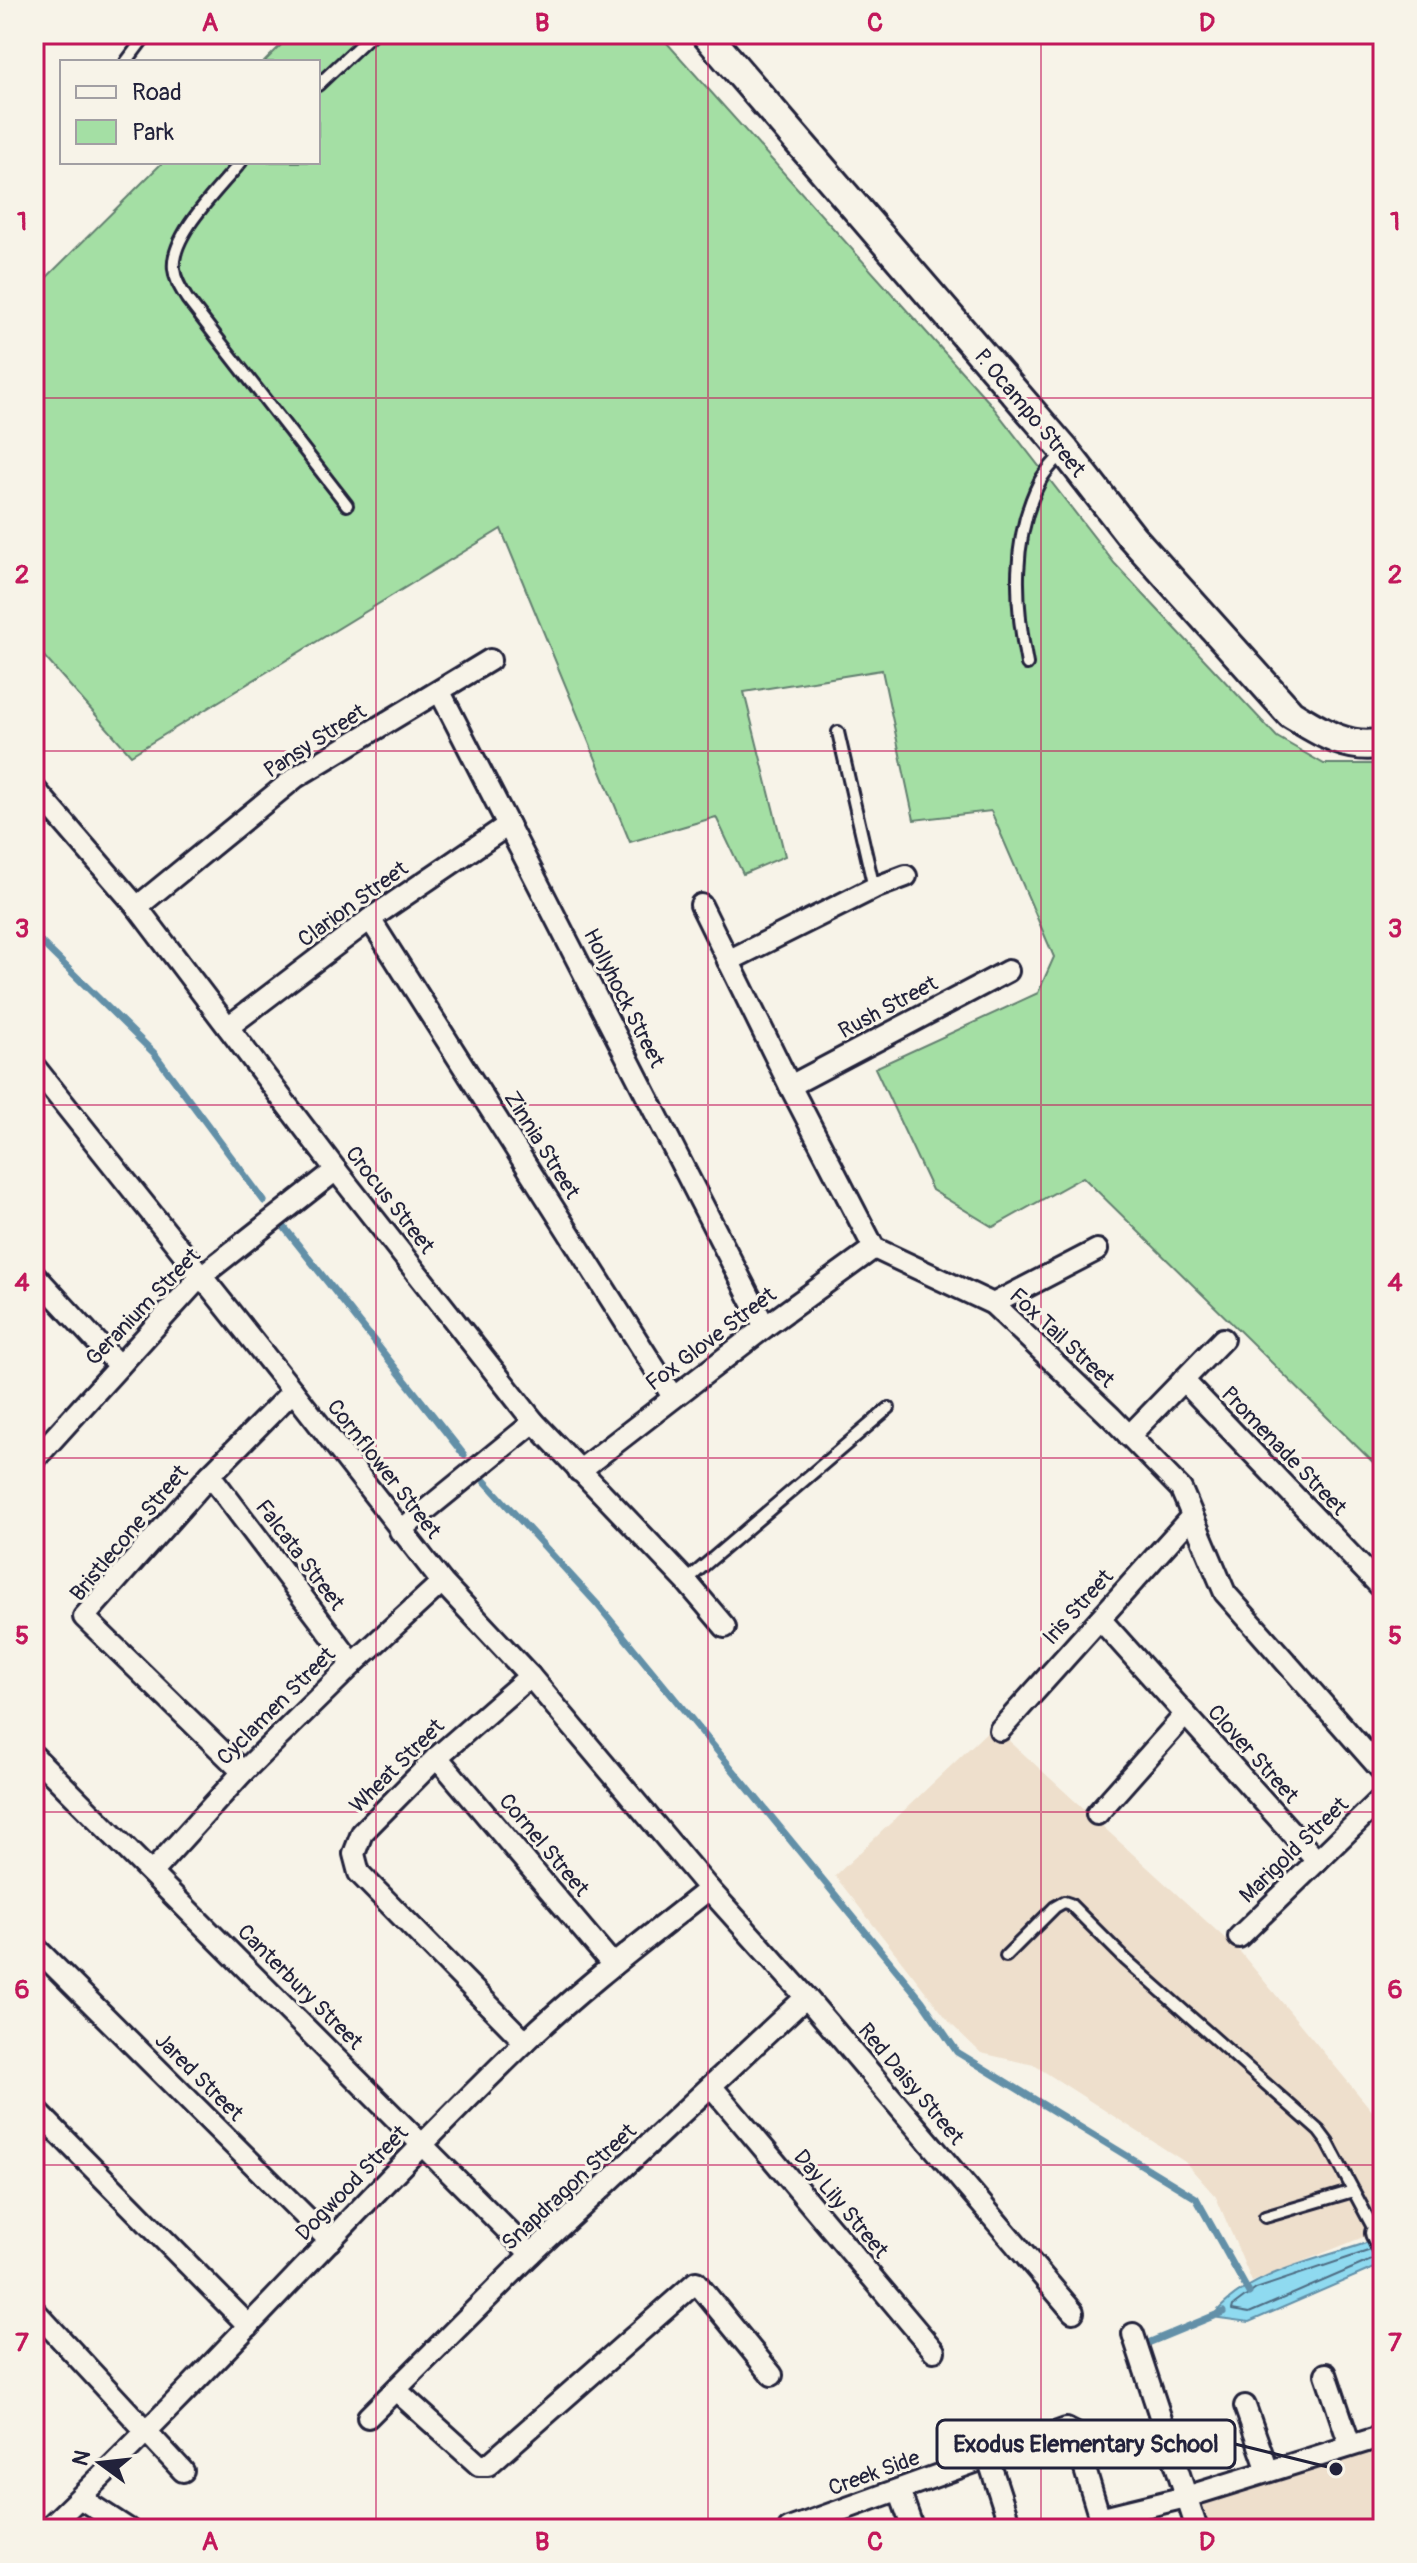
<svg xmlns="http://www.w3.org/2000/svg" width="1417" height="2563" font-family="Pangolin,sans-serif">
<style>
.built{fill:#eedfcc}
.green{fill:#a4dfa4;stroke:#638070;stroke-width:2}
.water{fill:#8fdaf0;stroke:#6390a8;stroke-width:2}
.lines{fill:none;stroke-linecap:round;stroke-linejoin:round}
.shore{stroke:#4e6c83;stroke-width:2}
.stream{stroke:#6390a8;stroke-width:7}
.lane-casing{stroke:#22223b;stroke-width:16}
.street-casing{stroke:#22223b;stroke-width:26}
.secondary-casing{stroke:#22223b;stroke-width:34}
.lane{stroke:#f7f3e8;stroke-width:10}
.street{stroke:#f7f3e8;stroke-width:20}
.secondary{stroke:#f7f3e8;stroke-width:28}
.grid{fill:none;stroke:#c2185b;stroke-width:2;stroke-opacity:0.55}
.labels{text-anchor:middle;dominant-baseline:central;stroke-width:6;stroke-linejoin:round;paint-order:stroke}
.street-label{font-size:22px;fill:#22223b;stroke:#f7f3e8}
.leader{fill:none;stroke:#22223b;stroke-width:3}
.callout-dot{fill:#22223b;stroke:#f7f3e8;stroke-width:3}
.callout{fill:#f7f3e8;stroke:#22223b;stroke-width:3}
.callout-label{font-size:24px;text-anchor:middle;font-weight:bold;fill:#22223b}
.neatline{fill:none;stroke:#c2185b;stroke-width:3}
.grid-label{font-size:26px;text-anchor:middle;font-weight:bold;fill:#c2185b}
</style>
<rect width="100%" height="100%" fill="#f7f3e8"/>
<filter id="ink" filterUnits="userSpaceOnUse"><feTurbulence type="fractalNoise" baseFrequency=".0125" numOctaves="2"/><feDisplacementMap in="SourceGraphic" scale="16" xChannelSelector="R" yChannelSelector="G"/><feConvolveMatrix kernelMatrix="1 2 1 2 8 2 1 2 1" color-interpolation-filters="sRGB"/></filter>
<g filter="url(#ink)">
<g class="built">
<path d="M993 1726 1241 1953 1383 2124V2229L1252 2282 1216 2197 1185 2162 1034 2065 981 2053 951 2024 835 1876Z"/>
<path d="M1383 2442V2529H1207L1196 2496Z"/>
</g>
<path class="green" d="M292 34H659L989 402 1115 564 1277 737 1324 764H1383V1472L1083 1177 993 1227 932 1190 875 1068 1038 993 1054 957 991 811 914 820 882 670 744 692 785 856 743 874 716 817 630 842 501 529 131 755 34 645V290L163 162H318V62H264Z"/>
<path class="water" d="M1383 2237V2264L1249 2322 1212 2317C1251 2268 1327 2259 1383 2237Z"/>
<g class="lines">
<path class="shore" d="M1371 2250 1256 2289 1233 2306 1232 2310 1249 2313 1376 2258"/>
<g class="stream">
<path d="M34 935 154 1053 264 1201"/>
<path d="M284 1227 464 1455"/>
<path d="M481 1477 598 1605 922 2001 957 2052 1196 2198 1249 2293"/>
<path d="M1148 2343 1223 2312"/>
</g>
<defs>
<g id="lane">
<path d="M126 62 147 34"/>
<path d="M318 85 372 34"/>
<path d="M241 162C220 188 170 235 174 269 175 280 181 289 187 299L347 505"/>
<path d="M1027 664C1015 604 1011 538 1040 481 1045 471 1056 461 1063 452"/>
<path d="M838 732 874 888"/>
<path d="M686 1581 889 1408"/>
<path d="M1006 1956 1055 1907 1064 1902 1070 1904 1126 1960 1319 2131 1328 2143 1376 2233"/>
<path d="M1265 2217 1353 2191"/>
</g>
<g id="street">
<path d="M440 692 765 1327"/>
<path d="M34 788 137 907 336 1170 534 1422 686 1581 725 1627"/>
<path d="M701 905 790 1086 874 1248 993 1304 1111 1417 1181 1489 1225 1593 1383 1772"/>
<path d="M137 907 296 777 490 660"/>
<path d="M370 919 673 1397"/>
<path d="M728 961 874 888 906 876"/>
<path d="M228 1027 370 919 508 825"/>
<path d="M34 1066 293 1391 442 1582 530 1676 709 1889 806 1997 1073 2312"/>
<path d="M790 1086 1008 971"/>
<path d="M34 1274 119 1366"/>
<path d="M993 1304 1097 1250"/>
<path d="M1183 1380 1383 1589"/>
<path d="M1129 1436 1223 1339"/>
<path d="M34 1460 200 1277 336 1170"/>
<path d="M579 1471 765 1327 874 1248"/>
<path d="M210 1475 353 1664"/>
<path d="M400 1531 534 1422"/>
<path d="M1100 1619 1317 1861"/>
<path d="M1000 1730 1192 1516"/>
<path d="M34 1756 531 2254"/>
<path d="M437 1757 613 1965"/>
<path d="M243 1772 84 1617 210 1475 293 1391"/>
<path d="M1097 1814 1185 1715"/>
<path d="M152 1872 243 1772 353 1664 442 1582"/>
<path d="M1239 1937 1383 1797"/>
<path d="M34 1946 330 2241"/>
<path d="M525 2042 359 1873 354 1854 362 1833 437 1757 530 1676"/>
<path d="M712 2087 934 2351"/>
<path d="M34 2108 249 2326"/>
<path d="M1376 2233 1383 2248"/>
<path d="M34 2310 183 2471"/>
<path d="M1133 2334 1197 2529"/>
<path d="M1326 2374 1350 2445"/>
<path d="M396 2390 479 2465H488L696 2282 772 2375"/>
<path d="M1245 2406 1268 2471"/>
<path d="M368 2417 531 2254 806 1997"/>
<path d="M988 2458 1011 2529"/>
<path d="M899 2490 913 2529"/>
<path d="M80 2498 128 2529"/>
<path d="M1099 2518 1186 2497 1383 2436"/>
<path d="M47 2529C211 2373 360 2202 523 2044 581 1988 646 1939 709 1889"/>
<path d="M789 2529 1066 2429 1074 2433 1103 2529"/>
</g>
<path id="secondary" d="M706 34 1065 451 1132 537 1291 714C1319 731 1348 751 1383 743"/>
</defs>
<use href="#lane" class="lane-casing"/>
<use href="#street" class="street-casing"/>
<use href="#secondary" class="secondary-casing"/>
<use href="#lane" class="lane"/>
<use href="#street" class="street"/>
<use href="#secondary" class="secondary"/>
</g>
</g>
<path class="grid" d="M376 34V2529M708 34V2529M1041 34V2529M34 398H1383M34 751H1383M34 1105H1383M34 1458H1383M34 1812H1383M34 2165H1383"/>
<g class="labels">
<g class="street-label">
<text transform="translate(1030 413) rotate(50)">P. Ocampo Street</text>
<text transform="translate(315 741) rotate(-33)">Pansy Street</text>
<text transform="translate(353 904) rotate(-36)">Clarion Street</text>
<text transform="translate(624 998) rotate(63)">Hollyhock Street</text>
<text transform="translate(888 1007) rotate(-28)">Rush Street</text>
<text transform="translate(542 1145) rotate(58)">Zinnia Street</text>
<text transform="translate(390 1200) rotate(52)">Crocus Street</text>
<text transform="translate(143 1307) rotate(-46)">Geranium Street</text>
<text transform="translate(1062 1338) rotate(43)">Fox Tail Street</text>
<text transform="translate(711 1339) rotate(-37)">Fox Glove Street</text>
<text transform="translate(1284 1451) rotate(46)">Promenade Street</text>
<text transform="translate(384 1469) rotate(52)">Cornflower Street</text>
<text transform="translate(129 1533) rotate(-50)">Bristlecone Street</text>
<text transform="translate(300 1555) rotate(53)">Falcata Street</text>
<text transform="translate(1078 1607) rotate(-48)">Iris Street</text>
<text transform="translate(276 1706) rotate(-45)">Cyclamen Street</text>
<text transform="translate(1253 1754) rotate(48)">Clover Street</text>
<text transform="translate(397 1766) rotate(-45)">Wheat Street</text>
<text transform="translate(544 1845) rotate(50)">Cornel Street</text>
<text transform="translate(1294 1850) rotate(-44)">Marigold Street</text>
<text transform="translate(300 1987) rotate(45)">Canterbury Street</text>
<text transform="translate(199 2077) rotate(45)">Jared Street</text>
<text transform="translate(911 2084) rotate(50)">Red Daisy Street</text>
<text transform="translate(352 2183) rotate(-46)">Dogwood Street</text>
<text transform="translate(569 2187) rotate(-43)">Snapdragon Street</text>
<text transform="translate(841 2204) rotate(50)">Day Lily Street</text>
<text transform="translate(874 2473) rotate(-20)">Creek Side</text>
</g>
</g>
<path class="leader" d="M1336 2469L1235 2444"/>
<circle class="callout-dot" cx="1336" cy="2469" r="8"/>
<rect class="callout" x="937" y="2420" width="298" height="48" rx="8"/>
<g class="callout-label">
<text x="1086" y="2452">Exodus Elementary School</text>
</g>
<rect width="1417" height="2563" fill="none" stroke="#f7f3e8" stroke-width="88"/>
<rect x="60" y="60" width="260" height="104" fill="#f7f3e8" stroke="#a29fa3" stroke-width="2"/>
<rect x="76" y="86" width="40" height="12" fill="#f7f3e8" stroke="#a29fa3" stroke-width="2"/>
<text x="132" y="100" font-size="24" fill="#22223b">Road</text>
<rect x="76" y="120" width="40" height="24" fill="#a4dfa4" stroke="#a29fa3" stroke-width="2"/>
<text x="132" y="140" font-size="24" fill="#22223b">Park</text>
<g transform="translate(100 2463) rotate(285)" stroke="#f7f3e8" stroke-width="6" paint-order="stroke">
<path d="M0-6L14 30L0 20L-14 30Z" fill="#22223b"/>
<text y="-12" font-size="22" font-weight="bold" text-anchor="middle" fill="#22223b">N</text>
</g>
<rect x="44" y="44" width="1329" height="2475" class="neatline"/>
<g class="grid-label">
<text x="210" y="31">A</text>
<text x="542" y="31">B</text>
<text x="875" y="31">C</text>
<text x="1207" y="31">D</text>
<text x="22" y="230">1</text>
<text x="1395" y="230">1</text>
<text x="22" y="583">2</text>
<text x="1395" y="583">2</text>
<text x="22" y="937">3</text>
<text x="1395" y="937">3</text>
<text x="22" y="1291">4</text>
<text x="1395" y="1291">4</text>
<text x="22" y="1644">5</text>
<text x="1395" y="1644">5</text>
<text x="22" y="1998">6</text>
<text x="1395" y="1998">6</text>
<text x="22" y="2351">7</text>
<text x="1395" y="2351">7</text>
<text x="210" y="2550">A</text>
<text x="542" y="2550">B</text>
<text x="875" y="2550">C</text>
<text x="1207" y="2550">D</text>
</g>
</svg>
